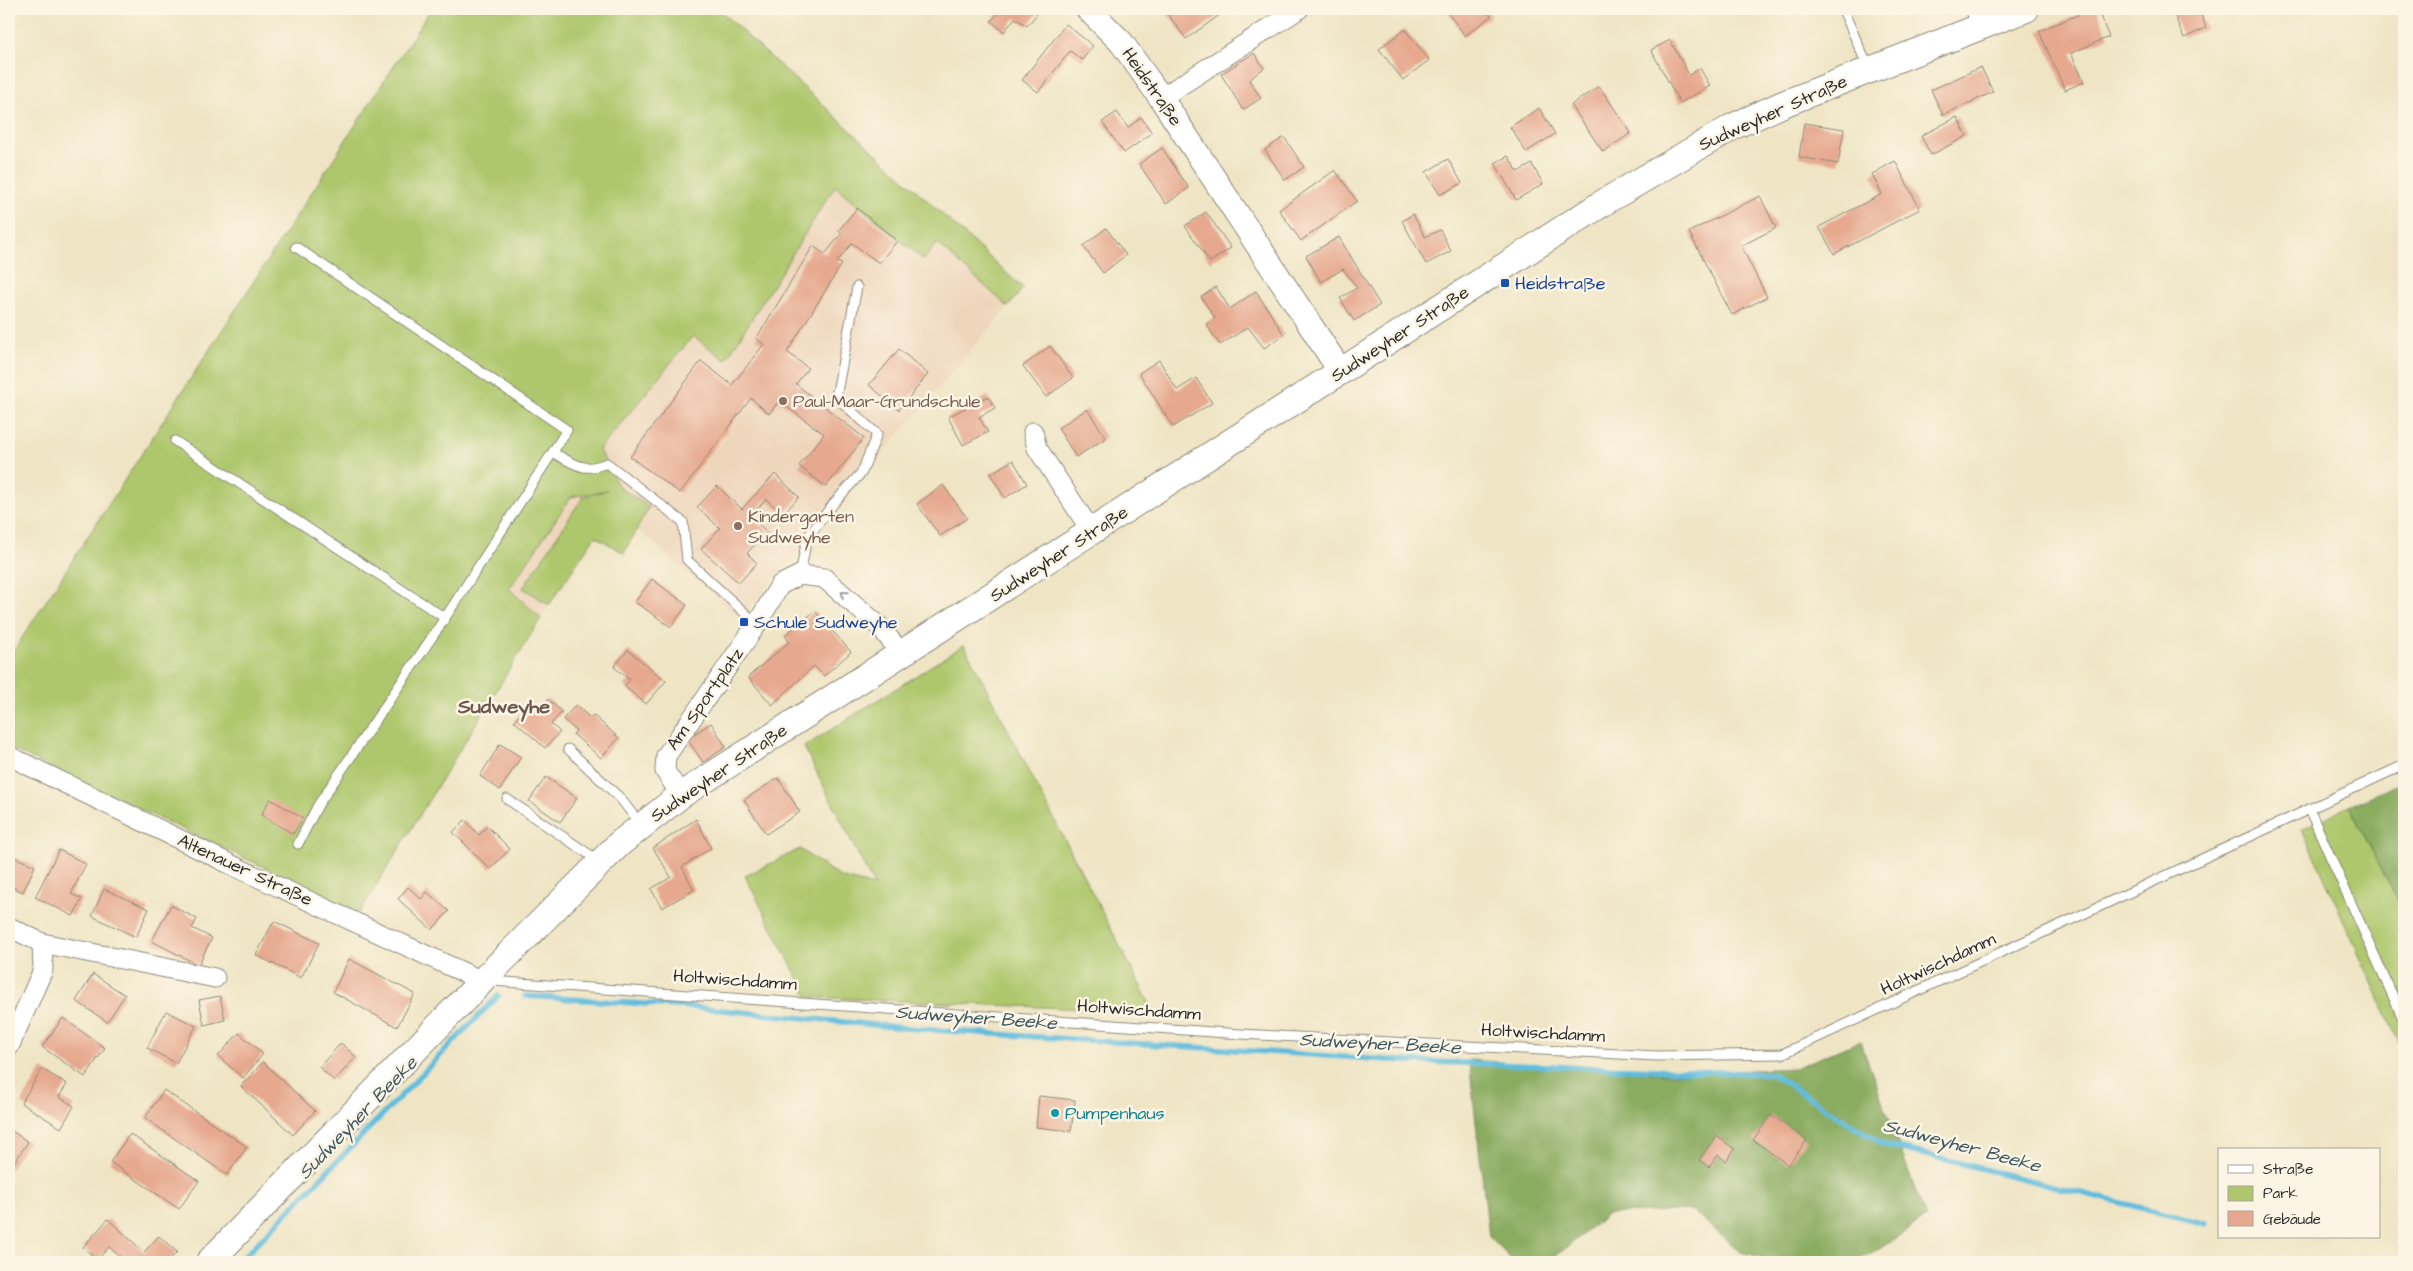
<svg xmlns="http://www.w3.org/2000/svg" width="2413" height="1271" font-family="'Architects Daughter',sans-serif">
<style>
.built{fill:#eed6bb}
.green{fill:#aec76d;stroke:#6c794c}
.forest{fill:#8aac60;stroke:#5a6c46}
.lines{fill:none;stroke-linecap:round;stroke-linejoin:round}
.stream{stroke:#60bdde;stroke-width:5.5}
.building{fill:#e6a98f}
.service-casing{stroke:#8d8878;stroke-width:11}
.minor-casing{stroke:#8d8878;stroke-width:21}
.tertiary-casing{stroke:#8d8878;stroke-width:26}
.secondary-casing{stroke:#8d8878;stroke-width:28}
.service{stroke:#fff;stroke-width:9}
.minor{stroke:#fff;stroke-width:19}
.tertiary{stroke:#fff;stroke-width:24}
.secondary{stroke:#fff;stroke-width:26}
.oneway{stroke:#a0a0a0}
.transit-dot{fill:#1a4fb4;stroke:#fcf5e5;stroke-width:2}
.education-dot{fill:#8d6e63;stroke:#fcf5e5;stroke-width:2}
.culture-dot{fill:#0f9aa8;stroke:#fcf5e5;stroke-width:2}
.labels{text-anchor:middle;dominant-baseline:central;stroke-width:5;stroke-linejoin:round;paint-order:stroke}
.street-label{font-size:18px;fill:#2b2b2b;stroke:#fcf5e5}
.transit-label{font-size:18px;fill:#164399;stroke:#fcf5e5;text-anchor:start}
.education-label{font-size:18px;fill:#785e54;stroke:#fcf5e5;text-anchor:start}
.culture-label{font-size:18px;fill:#0d838f;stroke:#fcf5e5;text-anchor:start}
.water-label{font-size:19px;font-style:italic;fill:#3b5761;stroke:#fcf5e5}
.quarter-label{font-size:20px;font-weight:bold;fill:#6c574e;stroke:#fcf5e5}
</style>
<rect width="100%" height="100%" fill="#fcf5e5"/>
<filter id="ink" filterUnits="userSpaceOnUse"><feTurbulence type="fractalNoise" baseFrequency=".02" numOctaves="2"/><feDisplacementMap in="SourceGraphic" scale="10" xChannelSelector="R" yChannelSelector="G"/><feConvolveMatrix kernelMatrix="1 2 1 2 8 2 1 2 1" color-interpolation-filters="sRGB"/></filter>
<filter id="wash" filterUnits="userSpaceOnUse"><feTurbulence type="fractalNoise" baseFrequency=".0096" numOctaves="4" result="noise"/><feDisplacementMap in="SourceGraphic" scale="20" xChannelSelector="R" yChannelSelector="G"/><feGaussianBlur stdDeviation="1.12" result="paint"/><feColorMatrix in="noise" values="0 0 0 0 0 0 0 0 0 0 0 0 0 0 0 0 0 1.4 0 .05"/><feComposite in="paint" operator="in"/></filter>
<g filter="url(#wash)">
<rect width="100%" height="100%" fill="#efe5c5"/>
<path class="built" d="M835 185 924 260 936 243 1008 307 741 618 637 529 624 553 595 536 541 618 509 590 571 497 618 486 599 450 693 336 726 359Z"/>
<g class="green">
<path d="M431 9H718L1023 288 1008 307 937 243 924 260 835 186 726 360 693 336 599 450 619 487 649 507 624 553 595 536 549 605 523 588 583 497 607 490 571 497 509 589 541 618 360 912 9 748V658Z"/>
<path d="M964 645 1154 1012 808 997 745 876 800 849 840 877 874 886 804 747Z"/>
<path d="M2349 806 2404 913V1053L2302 829Z"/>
</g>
<g class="forest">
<path d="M2404 780V913L2349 806Z"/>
<path d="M1860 1041 1926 1218 1871 1254 1852 1262H1780L1741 1252 1692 1210 1607 1214 1549 1262H1514L1489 1237 1469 1060 1671 1074 1795 1068Z"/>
</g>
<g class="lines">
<g class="stream">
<path d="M525 996 692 1007 905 1028 1405 1061 1772 1074 1882 1144 2207 1224"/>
<path d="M239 1262 498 996"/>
</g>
</g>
<g id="blocks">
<g class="building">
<path d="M1002 9H1041L1027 26 1015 18 1004 32 991 21Z"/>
<path d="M1164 9H1217L1221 14 1186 39Z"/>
<path d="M1445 9H1485L1491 16 1465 36Z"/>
<path d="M2092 9H2097L2109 37 2071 53 2084 82 2065 90 2039 31Z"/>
<path d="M2172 9H2199L2206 28 2184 38Z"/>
<path d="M1066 24 1093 46 1082 60 1070 51 1038 92 1022 80Z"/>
<path d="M1405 29 1429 60 1403 80 1379 49Z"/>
<path d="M1670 40 1689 75 1700 68 1710 86 1680 103 1651 50Z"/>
<path d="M1254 53 1264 68 1249 80 1261 98 1243 110 1221 74Z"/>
<path d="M1981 67 1993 92 1943 115 1931 90Z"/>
<path d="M1599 86 1631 133 1603 152 1571 105Z"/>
<path d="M1539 108 1555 134 1526 152 1510 127Z"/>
<path d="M1117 112 1128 128 1141 117 1152 133 1124 153 1102 122Z"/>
<path d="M1957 117 1967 136 1931 155 1921 136Z"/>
<path d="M1804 123 1844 129 1838 164 1799 157Z"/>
<path d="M1284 137 1304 167 1285 180 1265 150Z"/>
<path d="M1162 148 1189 188 1166 204 1139 164Z"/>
<path d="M1508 156 1518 172 1532 164 1543 184 1516 200 1495 163Z"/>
<path d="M1448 159 1462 183 1440 195 1426 172Z"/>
<path d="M1895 161 1920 209 1834 254 1819 227 1882 194 1872 174Z"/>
<path d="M1335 170 1357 201 1301 241 1279 210Z"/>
<path d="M1760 196 1776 228 1741 246 1767 297 1732 315 1689 232Z"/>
<path d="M857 208 897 241 879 263 852 243 837 262 842 264 787 352 808 368 796 384 864 438 826 487 799 466 824 434 779 401 769 414 751 398 680 493 630 457 701 361 732 385 764 344 756 339 813 246 825 254 842 233 838 231Z"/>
<path d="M1206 212 1231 248 1210 262 1185 226Z"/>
<path d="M1413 214 1425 237 1440 230 1451 251 1426 264 1402 221Z"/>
<path d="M1106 228 1126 255 1103 273 1083 246Z"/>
<path d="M1339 237 1380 305 1354 321 1340 298 1357 288 1343 269 1321 282 1306 256Z"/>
<path d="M1216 287 1230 309 1256 291 1284 335 1264 348 1248 327 1220 345 1206 324 1215 318 1201 297Z"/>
<path d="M1050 346 1073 378 1046 397 1023 366Z"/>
<path d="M899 349 928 374 899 410 869 385Z"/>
<path d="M1159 360 1177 390 1196 378 1212 403 1173 427 1139 373Z"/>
<path d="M988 396 995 408 979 417 988 432 963 445 948 417Z"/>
<path d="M1087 409 1106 438 1076 457 1058 428Z"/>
<path d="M1013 460 1027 484 1005 498 990 474Z"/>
<path d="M775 474 799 497 783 514 766 499 750 517 767 532 747 553 757 563 739 583 701 549 720 528 697 507 717 486 742 509Z"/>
<path d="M943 485 967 518 940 536 917 504Z"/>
<path d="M652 579 687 605 671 627 635 602Z"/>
<path d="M815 611 851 652 824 676 814 666 772 705 748 677 789 642 785 635Z"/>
<path d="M628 650 666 681 646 704 624 686 630 680 614 667Z"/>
<path d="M548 699 562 712 551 724 560 732 545 748 514 721 531 703 538 709Z"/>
<path d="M576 705 590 718 593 715 619 738 601 758 573 734 576 731 563 719Z"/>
<path d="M711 723 726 747 703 762 687 739Z"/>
<path d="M500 744 521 757 500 790 480 776Z"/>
<path d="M546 777 577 798 560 822 529 801Z"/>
<path d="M778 778 800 812 766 834 744 800Z"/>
<path d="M270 799 303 818 293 834 261 815Z"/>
<path d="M696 819 711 848 682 867 694 890 662 908 651 889 671 877 653 848Z"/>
<path d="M465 820 479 835 487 826 510 849 490 869 453 832Z"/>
<path d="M59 850 86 864 71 894 82 899 73 916 35 897Z"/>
<path d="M9 855 35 866 23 892 9 886Z"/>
<path d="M408 887 421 899 427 892 449 911 432 930 398 899Z"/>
<path d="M104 889 149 909 136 937 92 916Z"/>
<path d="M171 905 197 919 192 928 212 938 198 965 152 941Z"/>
<path d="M274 921 319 943 301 978 256 955Z"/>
<path d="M349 959 415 994 397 1027 333 992Z"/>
<path d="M93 974 125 995 107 1022 76 1001Z"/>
<path d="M220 996 225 1020 204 1025 199 1000Z"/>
<path d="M166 1011 196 1026 176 1063 147 1048Z"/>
<path d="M63 1018 105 1048 85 1077 42 1047Z"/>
<path d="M239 1033 263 1054 243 1078 218 1056Z"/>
<path d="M341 1043 356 1057 334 1081 319 1067Z"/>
<path d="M263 1062 315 1111 293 1135 241 1086Z"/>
<path d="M42 1069 67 1084 59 1097 74 1106 61 1128 21 1103Z"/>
<path d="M164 1090 247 1147 227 1175 145 1118Z"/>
<path d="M1039 1096 1075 1100 1071 1131 1036 1127Z"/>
<path d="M1771 1115 1807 1140 1788 1165 1753 1140Z"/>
<path d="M9 1129 28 1142 9 1170Z"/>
<path d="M130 1134 199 1181 179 1209 110 1162Z"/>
<path d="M1716 1136 1735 1149 1726 1161 1718 1155 1709 1167 1699 1160Z"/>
<path d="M108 1219 144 1252 159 1236 177 1252 168 1262H126L109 1247 97 1260 83 1247Z"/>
</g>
</g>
</g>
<g filter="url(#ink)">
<use href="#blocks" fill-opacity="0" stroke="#8d8878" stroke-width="1"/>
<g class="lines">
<defs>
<g id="service">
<path d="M1843 10 1868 67"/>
<path d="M296 247 567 430 445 618 318 805 298 844"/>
<path d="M175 441 445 618"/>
<path d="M553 453C576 464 582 473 607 463L683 522 687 560 757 624"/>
<path d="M800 575 807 538 834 503 862 472 877 434 836 397 857 287"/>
<path d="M568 749 620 798 640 824"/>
<path d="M507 799 599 861"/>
<path d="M2309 809 2404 1021"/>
<path d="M491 981 1241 1034 1657 1056 1782 1054 2404 765"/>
</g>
<g id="minor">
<path d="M1975 9 1983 25"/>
<path d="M1161 98 1299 9"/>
<path d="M1033 432 1037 448 1092 532"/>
<path d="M9 756 240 869 482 981"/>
<path d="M681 795 665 771 666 756 757 624 780 585 800 575 824 578 879 626 902 654"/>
<path d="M9 927 42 943 43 970 9 1047"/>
<path d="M42 943 215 978"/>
</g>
<path id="tertiary" d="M1088 9 1121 42 1161 98 1341 372"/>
<path id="secondary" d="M209 1262 482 981 619 844 681 795 1606 201 1734 126 1783 104 2026 9"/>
</defs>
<use href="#service" class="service-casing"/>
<use href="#minor" class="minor-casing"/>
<use href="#tertiary" class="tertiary-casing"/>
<use href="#secondary" class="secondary-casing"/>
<use href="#service" class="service"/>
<use href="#minor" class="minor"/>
<use href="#tertiary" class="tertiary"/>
<use href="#secondary" class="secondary"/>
</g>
<defs><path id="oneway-chevron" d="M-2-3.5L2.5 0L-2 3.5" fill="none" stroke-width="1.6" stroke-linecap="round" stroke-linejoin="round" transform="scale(1.25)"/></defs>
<use class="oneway" href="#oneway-chevron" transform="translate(844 594) rotate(-139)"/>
</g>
<g class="transit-dot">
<rect x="1500" y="278" width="10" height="10" rx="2.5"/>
<rect x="739" y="617" width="10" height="10" rx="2.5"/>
</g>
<g class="education-dot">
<circle cx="783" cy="401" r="5"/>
<circle cx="738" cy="526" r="5"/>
</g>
<circle class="culture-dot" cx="1055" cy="1113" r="5"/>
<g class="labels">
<g class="street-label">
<text transform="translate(1152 87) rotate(55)">Heidstraße</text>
<text transform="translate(1773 113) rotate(-24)">Sudweyher Straße</text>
<text transform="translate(1400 334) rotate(-33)">Sudweyher Straße</text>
<text transform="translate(1059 554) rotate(-33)">Sudweyher Straße</text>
<text transform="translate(705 699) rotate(-55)">Am Sportplatz</text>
<text transform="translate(719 773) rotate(-34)">Sudweyher Straße</text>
<text transform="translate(245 870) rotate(25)">Altenauer Straße</text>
<text transform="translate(1938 964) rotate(-25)">Holtwischdamm</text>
<text transform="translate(735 980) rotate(4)">Holtwischdamm</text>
<text transform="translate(1139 1010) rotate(4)">Holtwischdamm</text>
<text transform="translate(1543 1033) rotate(3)">Holtwischdamm</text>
</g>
<g class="transit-label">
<text x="1515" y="283">Heidstraße</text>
<text x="754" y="622">Schule Sudweyhe</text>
</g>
<g class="education-label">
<text x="793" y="401">Paul-Maar-Grundschule</text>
<text x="748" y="516">Kindergarten<tspan x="748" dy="21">Sudweyhe</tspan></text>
</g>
<g class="culture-label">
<text x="1065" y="1113">Pumpenhaus</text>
</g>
<g class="water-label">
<text transform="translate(976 1018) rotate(4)">Sudweyher Beeke</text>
<text transform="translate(1380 1044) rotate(3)">Sudweyher Beeke</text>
<text transform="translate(358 1118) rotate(-46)">Sudweyher Beeke</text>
<text transform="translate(1962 1146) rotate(15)">Sudweyher Beeke</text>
</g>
<g class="quarter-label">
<text x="504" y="707">Sudweyhe</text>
</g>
</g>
<rect width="2413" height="1271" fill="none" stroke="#fcf5e5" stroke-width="30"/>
<rect x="2218" y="1148" width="162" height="90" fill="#fcf5e5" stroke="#a8a49b"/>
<rect x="2228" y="1165" width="25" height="8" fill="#ffffff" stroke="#a8a49b"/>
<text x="2263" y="1174" font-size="15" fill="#2b2b2b">Straße</text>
<rect x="2228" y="1186" width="25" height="15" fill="#aec76d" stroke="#a8a49b"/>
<text x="2263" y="1198" font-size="15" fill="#2b2b2b">Park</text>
<rect x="2228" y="1211" width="25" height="15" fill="#e6a98f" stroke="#a8a49b"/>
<text x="2263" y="1224" font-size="15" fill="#2b2b2b">Gebäude</text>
</svg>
